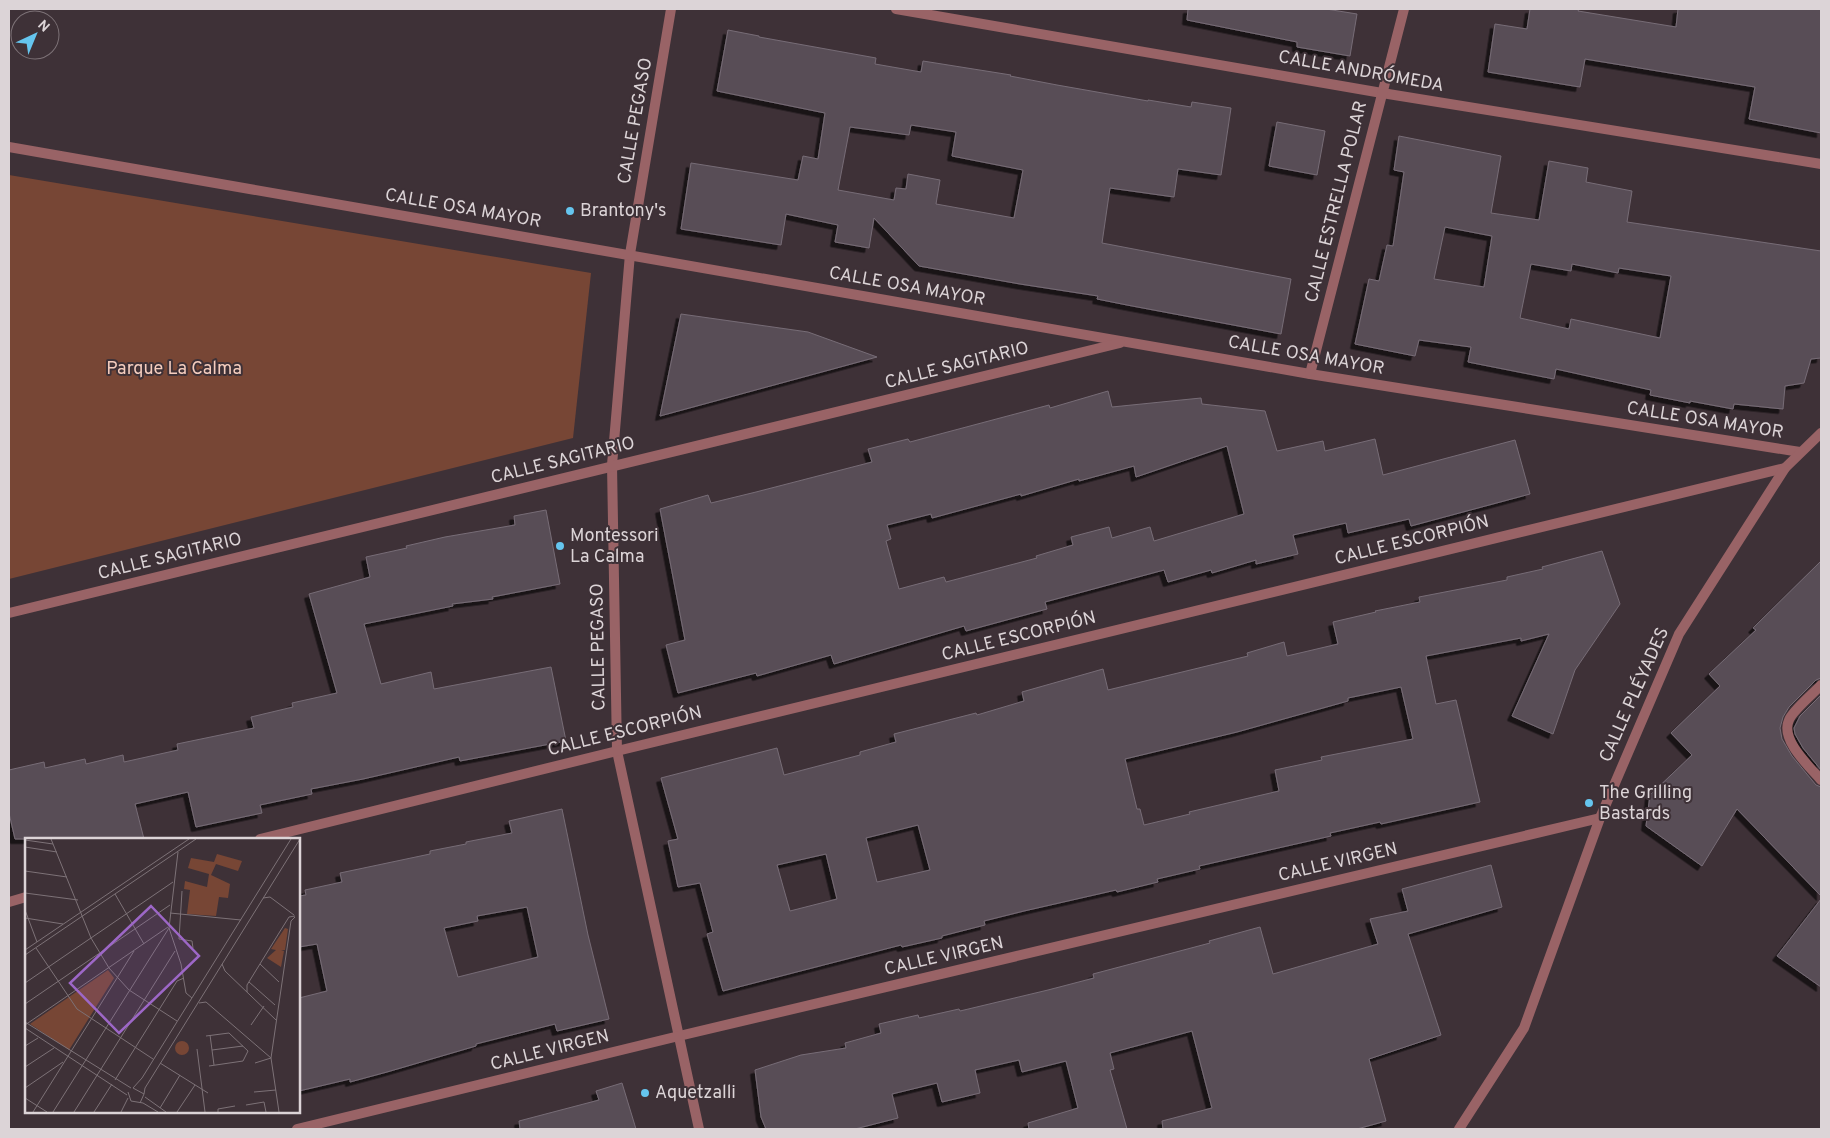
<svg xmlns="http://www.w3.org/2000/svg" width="1830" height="1138" font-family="Overpass,sans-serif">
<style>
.green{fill:#774635}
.building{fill:#584e57;stroke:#776c76;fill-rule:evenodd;filter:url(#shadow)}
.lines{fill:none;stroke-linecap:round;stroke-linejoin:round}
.minor{stroke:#996366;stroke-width:10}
.poi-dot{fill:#65c5ee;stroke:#3e3137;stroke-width:2}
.labels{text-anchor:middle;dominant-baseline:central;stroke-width:4;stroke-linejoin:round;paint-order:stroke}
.street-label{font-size:18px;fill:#dcd4d7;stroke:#3e3137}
.poi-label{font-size:18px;fill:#dcd4d7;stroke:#3e3137;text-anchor:start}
.park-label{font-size:18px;fill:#f5cdbe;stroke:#3e3137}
.inset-road{fill:none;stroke:#7d7277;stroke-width:1}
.view{fill:#9d67c7;fill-opacity:0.15;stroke:#9d67c7;stroke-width:2.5}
.inset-edge{fill:none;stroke:#dcd4d7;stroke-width:2.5}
</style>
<defs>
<filter id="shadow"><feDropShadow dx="-4.5" dy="4.5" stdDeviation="0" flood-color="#0009"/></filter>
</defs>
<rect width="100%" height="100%" fill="#3e3137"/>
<path class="green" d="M9 175 591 273 573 438 9 579Z"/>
<g class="building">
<path d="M1188 9H1326L1357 14 1350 56 1297 47V42L1187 20Z"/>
<path d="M1530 9H1579L1578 11 1676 27 1678 9H1821V133L1749 119 1755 87 1585 59 1580 87 1488 72 1495 24 1527 29Z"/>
<path d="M728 30 759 36V37L876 58 875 64 921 72 923 61 1011 75 1010 76 1057 85 1148 101V100L1191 107 1192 102 1231 108 1221 175 1178 169 1174 197 1110 188 1102 243 1291 279 1281 334 1127 305 1097 299 1098 296 1020 284 919 266 874 218 869 248 835 242 838 225 786 214 781 245 681 229 691 163 798 180 803 156 818 159 825 113 717 91ZM911 125 956 132 952 156 1023 170 1014 218 936 204 940 180 908 174 906 189 896 188 894 200 838 190 850 127 909 135Z"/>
<path d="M1277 122 1325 131 1317 175 1269 166Z"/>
<path d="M1399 136 1501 156 1491 213 1539 220 1549 161 1588 168 1586 182 1632 191 1627 222 1821 251V358L1811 359 1804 383 1785 386 1783 409 1734 404 1733 409 1690 401V403L1650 395 1651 390 1556 369 1554 379 1468 362 1471 347 1419 340 1415 356 1355 344 1369 279 1379 281 1387 245 1393 246 1404 172 1394 170ZM1445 227 1492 236 1484 287 1434 279ZM1531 264 1571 271 1572 264 1618 273 1619 268 1671 276 1660 338 1571 319 1569 329 1520 318Z"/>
<path d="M681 314 808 332 877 357 660 416Z"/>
<path d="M1108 391 1112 407 1201 398 1202 404 1265 411 1277 451 1323 441 1325 451 1375 439 1383 475 1515 440 1530 494 1411 526 1409 519 1348 533 1346 523 1293 535 1298 554 1256 564V560L1212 573 1211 570 1168 582 1164 570 1045 602 1047 609 966 631 964 626 834 664 831 655 757 676 756 673 678 693 666 645 685 640 660 509 708 495 711 503 756 492 872 462 868 449 908 439 910 442 1049 405 1050 408ZM1227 446 1244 514 1154 541 1150 527 1112 538 1109 527 1071 537 1073 545 1036 556 1037 558 946 582 944 577 899 589 886 541 891 539 887 525 931 514 932 518 1021 494V496L1079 479V481L1134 466 1136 477Z"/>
<path d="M546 510 560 584 492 597 493 599 452 604 453 606 364 624 381 684 431 672 434 689 551 667 566 741 460 761 459 757 363 779 311 789 312 794 260 805 262 813 196 827 188 792 135 804 144 839H15L9 813V770L44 762 45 768 85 759 86 764 123 755 124 762 178 750 177 744 254 728 251 717 293 707 292 703 337 693 309 594 370 577 366 557 407 548 406 546 445 537 515 525 514 516Z"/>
<path d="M1602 551 1620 604 1575 670 1553 734 1512 716 1549 634 1521 641V638L1426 656 1436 704 1456 700 1480 802 1381 824 1380 822 1330 833 1331 836 1199 866 1200 869 1157 879 1158 882 1117 892 1116 890 1024 911 984 921 985 925 942 936V938L902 947 901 945 723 991 707 934 713 932 700 883 678 887 668 841 678 839 661 778 777 748 784 775 860 755V752L896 742 894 734 976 713 977 715 1024 701 1022 692 1103 669 1108 690 1248 656 1247 653 1284 642 1287 656 1338 644 1333 622 1376 612 1375 611 1420 602 1419 597 1507 580V577L1543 569 1542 567ZM1401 687 1413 739 1321 757 1322 760 1275 770 1279 791 1189 812 1190 814 1144 825 1140 809H1137L1125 759 1237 732 1348 701V698ZM918 825 930 870 877 882 866 838ZM826 854 837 899 790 911 777 865Z"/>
<path d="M1821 561V678L1816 680 1789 707 1783 717 1780 728 1782 739 1792 756 1816 785 1821 787V896L1737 809 1702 866 1646 826 1650 795 1692 755 1671 733 1720 686 1709 674 1756 630 1753 628Z"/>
<path d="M1821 695V770L1803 748 1795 734 1794 728 1800 716Z"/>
<path d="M562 809 588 935 609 1019 557 1031 555 1024 476 1044V1046L387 1072 350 1082V1079L299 1091V998L327 991 317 944 299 947V896L306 895 305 890 342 882 340 873 430 854V851L466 844V842L512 833 509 821ZM527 907 538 957 458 977 444 928 478 921 477 916Z"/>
<path d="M1491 865 1502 907 1408 934 1441 1035 1369 1059 1386 1121 1357 1129H1163L1162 1121 1212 1108 1192 1031 1110 1053 1114 1069 1110 1070 1127 1129H1029L1028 1123 1078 1108 1066 1061 1022 1072 1019 1060 975 1070 980 1093 942 1102 937 1083 892 1094 898 1118 855 1129H766L761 1117 755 1070 801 1055 846 1048 845 1043 881 1033 879 1024 918 1015 919 1018 959 1009 960 1011 1048 990 1094 978 1093 974 1210 943 1209 941 1260 927 1273 974 1378 944 1370 919 1408 911 1402 889Z"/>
<path d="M1821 899V987L1777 956Z"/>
<path d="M622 1083 636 1129H520L519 1121 599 1100 596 1091Z"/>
</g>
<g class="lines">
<g class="minor">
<path d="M671 9 630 254 612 465 617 751 699 1129"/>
<path d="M896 9 1382 93 1821 164"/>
<path d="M9 147 1310 374 1800 452"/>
<path d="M1310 374 1404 9"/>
<path d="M9 613 1120 343"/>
<path d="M1821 685C1814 693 1792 711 1789 720 1780 740 1809 766 1821 780"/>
<path d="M260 839 617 751 1785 468"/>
<path d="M9 902 26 897"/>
<path d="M297 1129 679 1036 1600 818"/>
<path d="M1459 1129 1524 1028 1600 818 1679 634 1785 468 1821 433"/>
</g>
</g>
<g class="poi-dot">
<circle cx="570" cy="211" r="5"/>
<circle cx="560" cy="546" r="5"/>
<circle cx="1589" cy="803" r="5"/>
<circle cx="645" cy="1093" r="5"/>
</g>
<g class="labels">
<g class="street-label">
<text transform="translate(1361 72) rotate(10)">CALLE ANDRÓMEDA</text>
<text transform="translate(636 121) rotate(-80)">CALLE PEGASO</text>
<text transform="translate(1337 202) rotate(-76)">CALLE ESTRELLA POLAR</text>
<text transform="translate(463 209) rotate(10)">CALLE OSA MAYOR</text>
<text transform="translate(907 287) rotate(10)">CALLE OSA MAYOR</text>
<text transform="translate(1306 356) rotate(10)">CALLE OSA MAYOR</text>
<text transform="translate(957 366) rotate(-14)">CALLE SAGITARIO</text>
<text transform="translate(1705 421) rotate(9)">CALLE OSA MAYOR</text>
<text transform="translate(563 461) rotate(-14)">CALLE SAGITARIO</text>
<text transform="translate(1412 541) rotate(-14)">CALLE ESCORPIÓN</text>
<text transform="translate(170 557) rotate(-14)">CALLE SAGITARIO</text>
<text transform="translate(1019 637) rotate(-14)">CALLE ESCORPIÓN</text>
<text transform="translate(599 647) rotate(-91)">CALLE PEGASO</text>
<text transform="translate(1635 695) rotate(-66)">CALLE PLÉYADES</text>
<text transform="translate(625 732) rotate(-14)">CALLE ESCORPIÓN</text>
<text transform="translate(1338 863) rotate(-13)">CALLE VIRGEN</text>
<text transform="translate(944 957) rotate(-13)">CALLE VIRGEN</text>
<text transform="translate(550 1051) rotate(-14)">CALLE VIRGEN</text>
</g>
<g class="poi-label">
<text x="580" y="211">Brantony's</text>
<text x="570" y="536">Montessori<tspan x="570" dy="21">La Calma</tspan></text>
<text x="1599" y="793">The Grilling<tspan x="1599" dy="21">Bastards</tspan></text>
<text x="655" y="1093">Aquetzalli</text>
</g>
<g class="park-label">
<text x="174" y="369">Parque La Calma</text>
</g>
</g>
<g transform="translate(25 838)">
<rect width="275" height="275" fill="#3e3137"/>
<path d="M192 16 217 23 213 33 191 26 186 37 205 46 203 60 194 59 191 78 162 76 165 52 159 51 160 43 182 49 184 36 163 30 166 20 189 24ZM260 90 263 91 260 112H256L259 113 256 129 242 120 251 112 246 111ZM83 132 89 140 44 212 5 186ZM150 210a7 7 0 1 1 14 0a7 7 0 1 1-14 0Z" fill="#774635"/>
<path class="inset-road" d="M26 1 66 100 84 130 104 152 152 183M0 2 28 6M0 9 32 14M153 14 144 90 156 126 161 155 167 160M0 33 42 39M157 53 154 101 167 103 168 110M0 55 53 62M90 56 119 106M238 60 245 59 269 77M0 72 12 104M145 75 216 82M0 80 38 86M11 110 52 171 128 221M0 112 164 1M0 117 171 1M197 126 200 133 251 182M235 126 254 144M224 144 250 167M0 145 148 44M222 154V147L254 95 264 79 270 78M174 165 181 164 246 220 230 225M0 166 145 67M0 184 106 250M0 187 143 89M226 187 239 168M0 190 102 257M185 197 189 227M181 198 204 195 223 213 218 223 184 228M0 208 13 200M172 211 180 274M187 212 218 208M135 225 183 255M0 229 29 210M90 242 152 143 159 140M0 250 38 224M108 250 117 240 266 1M108 250 119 256 115 265M103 254 106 263 118 265 133 274M229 254 251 252M119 256 120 250 275 1M120 259 141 274M0 260 22 274M221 267 239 264 241 274M135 270 155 237M8 274 109 113M28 274 144 90M49 274 150 113M69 274 87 246M96 274 103 260M152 274 170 247M193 274V271L210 268M254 274 246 220 266 83 270 79"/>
<path class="view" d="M126 68 174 118 94 195 45 145Z"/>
<rect width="275" height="275" class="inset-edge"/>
</g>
<rect width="1830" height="1138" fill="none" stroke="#dcd4d7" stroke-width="20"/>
<g transform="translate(35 35) rotate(44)"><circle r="24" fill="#3e3137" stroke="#7d7277"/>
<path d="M0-4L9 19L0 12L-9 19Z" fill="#65c5ee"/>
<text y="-8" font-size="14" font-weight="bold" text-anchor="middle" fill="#dcd4d7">N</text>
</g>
</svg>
